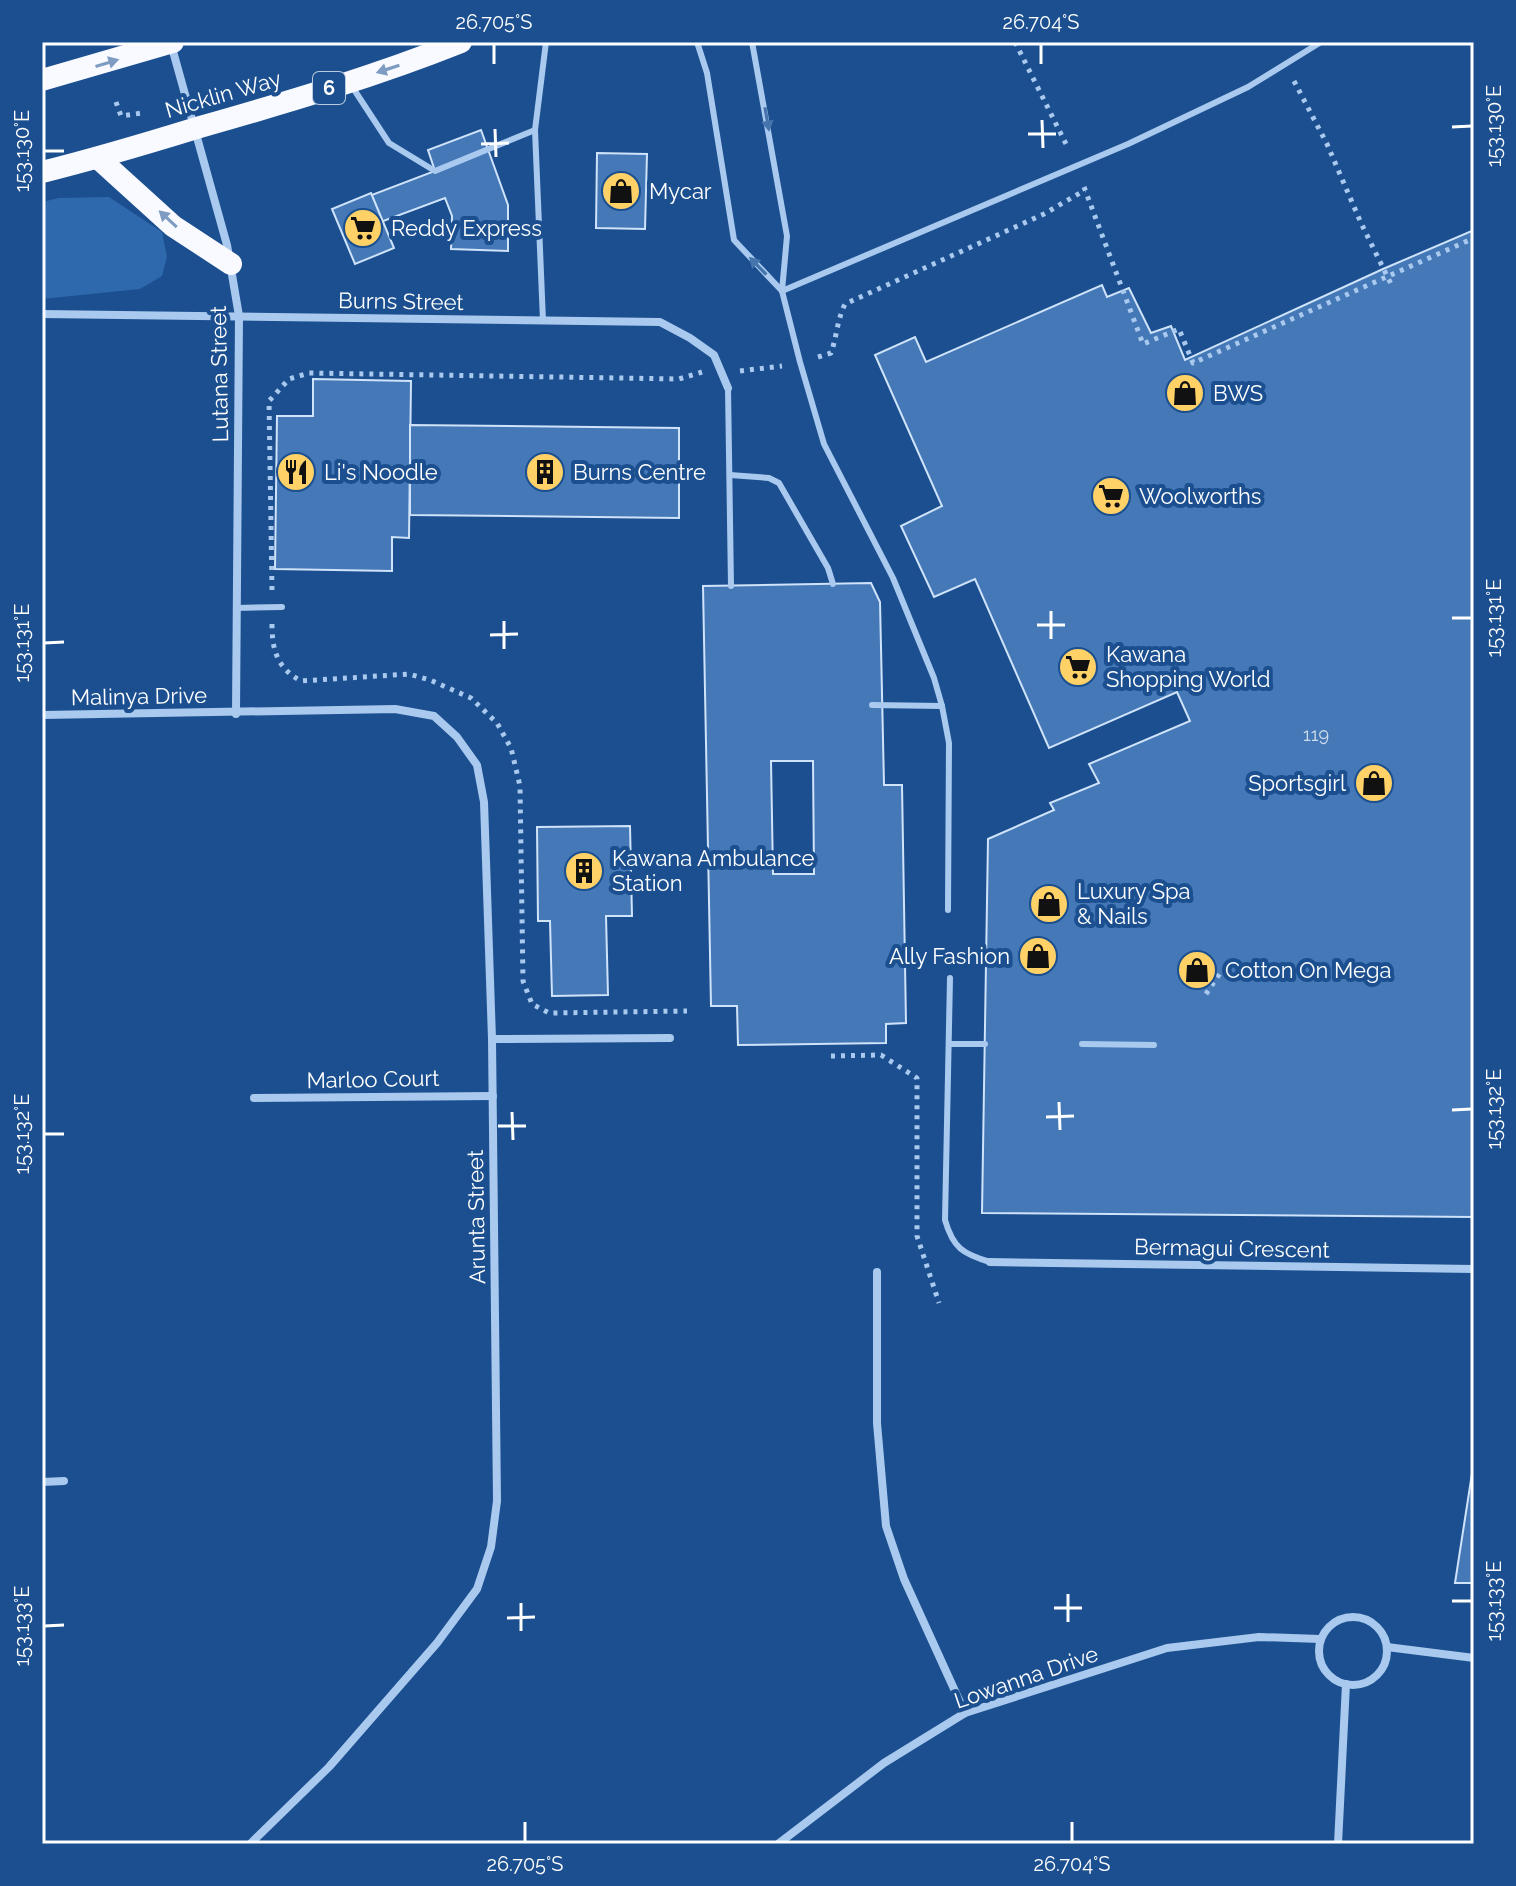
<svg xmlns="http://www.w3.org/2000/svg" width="1516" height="1886" font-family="Raleway,sans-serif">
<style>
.green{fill:#2e69ad}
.building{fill:#4478b7;stroke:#cfe3fa;stroke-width:2;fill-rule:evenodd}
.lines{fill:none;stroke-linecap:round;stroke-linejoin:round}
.path{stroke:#a9c9ee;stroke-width:5;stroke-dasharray:4 6;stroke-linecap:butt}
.service{stroke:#a9c9ee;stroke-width:6}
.minor{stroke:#a9c9ee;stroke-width:8}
.trunk{stroke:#f8faff;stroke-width:22}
.oneway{fill:#7e9cc1}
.oneway2{fill:#4674ac}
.ticks{fill:none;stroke:#fff;stroke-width:3}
.labels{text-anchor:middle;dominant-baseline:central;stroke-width:8;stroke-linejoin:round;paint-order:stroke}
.number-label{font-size:18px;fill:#d0dded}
.shield{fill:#1b4f8f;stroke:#bbcadd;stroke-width:2}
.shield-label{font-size:20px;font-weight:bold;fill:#fff}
.street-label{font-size:22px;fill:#fff;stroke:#1b4f8f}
.poi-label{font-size:22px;fill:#fff;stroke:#1b4f8f;text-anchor:start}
.neatline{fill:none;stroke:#fff;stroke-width:3}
.ticks-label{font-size:20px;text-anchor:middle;fill:#fff}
</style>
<rect width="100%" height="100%" fill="#1b4f8f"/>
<path class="green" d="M109 197 162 232 167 257 162 276 140 289 42 299V202L59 198Z"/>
<g class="building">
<path d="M481 130 508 205V251L451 249 452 216 445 198 378 223 369 196 435 171 428 150Z"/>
<path d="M597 153 647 154 645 229 596 228Z"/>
<path d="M371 193 394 248 355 264 332 209Z"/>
<path d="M1474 230V1217L982 1213 988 839 1054 810 1050 803 1099 783 1089 764 1190 721 1177 692 1049 748 975 579 934 597 901 526 942 506 875 355 915 337 926 362 1102 285 1107 297 1129 288 1151 333 1171 326 1185 360 1383 269Z"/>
<path d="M313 379 411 381 409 538 392 537V571L275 569 277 416H313Z"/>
<path d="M410 425 679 428V518L410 515Z"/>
<path d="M871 583 880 602 884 785H902L906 1023 886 1024V1043L738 1045 737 1006H711L703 586ZM771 761H813L814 874H773Z"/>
<path d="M630 826 632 916H606L608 995 552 996 550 921H538L537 827Z"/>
<path d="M1473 1467 1474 1583H1455Z"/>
</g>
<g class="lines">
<g class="path">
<path d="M1015 42 1068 148"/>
<path d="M1294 81 1327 144 1361 223 1391 284"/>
<path d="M116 102 121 116 142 113 143 116"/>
<path d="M1084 187 1143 344 1179 329 1193 363 1474 238"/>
<path d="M818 357 831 353C837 336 837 320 845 304L1044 214 1085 190"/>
<path d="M740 371 782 366"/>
<path d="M272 590 269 401 289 379 309 373 679 379 702 372"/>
<path d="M272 624C272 650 277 668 301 681L409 674 430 680 471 698 497 723 511 748 520 786 523 981 532 1004 549 1013 687 1011"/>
<path d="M1206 994 1220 973"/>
<path d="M831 1056 881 1055 917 1078V1236L939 1303"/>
</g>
<g class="service">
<path d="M697 42 707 73 734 240 782 291"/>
<path d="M752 42 787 236 782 291 800 362 824 444 893 578 934 678 942 706 949 743 948 910"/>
<path d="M353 88 389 143 435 171 535 130"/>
<path d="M782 291 1128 144 1248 87 1321 42"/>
<path d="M543 321 535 130 546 42"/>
<path d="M728 388 731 586"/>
<path d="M730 475 769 478 779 483 828 568 833 584"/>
<path d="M236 608 282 607"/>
<path d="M872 705 942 706"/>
<path d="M950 978 945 1220C953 1248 963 1254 990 1262"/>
<path d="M949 1044H985"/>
<path d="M1082 1044 1154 1045"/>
</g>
<g class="minor">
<path d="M171 44 227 245 239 316 236 714"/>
<path d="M42 314 660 322 690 338 714 355 728 388"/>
<path d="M42 715 395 709 434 716 457 737 477 765 484 802 492 1039 497 1501 491 1547 477 1589 437 1643 329 1767 250 1844"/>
<path d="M492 1039 670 1038"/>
<path d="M254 1098 493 1096"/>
<path d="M990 1262 1474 1269"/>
<path d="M877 1272V1423L886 1526 904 1579 965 1713"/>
<path d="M42 1482 64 1481"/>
<circle cx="1353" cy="1651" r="34"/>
<path d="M1387 1647 1474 1658"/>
<path d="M778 1844 884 1763 965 1713 1167 1648 1259 1637 1320 1639"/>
<path d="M1338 1844 1346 1684"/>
</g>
<g class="trunk">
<path d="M42 80 173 42"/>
<path d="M98 158 173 226 231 264"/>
<path d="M42 172C95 159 148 143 200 127 288 102 376 76 461 42"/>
</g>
</g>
<defs><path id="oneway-solid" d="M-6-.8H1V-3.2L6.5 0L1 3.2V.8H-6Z" transform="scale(2)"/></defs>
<g class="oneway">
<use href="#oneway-solid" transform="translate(107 63) rotate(-17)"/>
<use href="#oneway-solid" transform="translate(388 69) rotate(162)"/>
<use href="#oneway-solid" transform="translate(168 219) rotate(-137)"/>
</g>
<g class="oneway2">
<use href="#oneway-solid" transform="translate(767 119) rotate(80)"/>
<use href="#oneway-solid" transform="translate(758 266) rotate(-134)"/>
</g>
<path class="ticks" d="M494 44V64M1041 44V64M1042 120 1043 148M1452 127 1472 126M495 129 496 157M1028 134H1056M481 144 509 143M44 151H64M1051 611V639M1452 618H1472M504 621V649M1037 625H1065M490 635 518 634M44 643 64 642M1059 1102 1060 1130M1452 1110 1472 1109M512 1112 513 1140M1046 1117 1074 1116M498 1126H526M44 1134H64M1068 1594V1622M1452 1601H1472M521 1603V1631M1054 1608H1082M507 1618 535 1617M44 1626 64 1625M525 1822V1842M1072 1822V1842"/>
<defs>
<symbol id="shop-disc" viewBox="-11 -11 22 22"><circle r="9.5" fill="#ffd166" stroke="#1b4f8f"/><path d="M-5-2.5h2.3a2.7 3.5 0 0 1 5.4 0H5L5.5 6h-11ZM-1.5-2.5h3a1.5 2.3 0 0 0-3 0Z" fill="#111"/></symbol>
<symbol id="supermarket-disc" viewBox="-11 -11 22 22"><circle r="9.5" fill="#ffd166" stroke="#1b4f8f"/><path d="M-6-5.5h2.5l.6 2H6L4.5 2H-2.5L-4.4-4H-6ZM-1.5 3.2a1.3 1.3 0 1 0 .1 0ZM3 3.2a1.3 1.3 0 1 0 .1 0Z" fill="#111"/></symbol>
<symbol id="restaurant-disc" viewBox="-11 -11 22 22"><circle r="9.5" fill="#ffd166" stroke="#1b4f8f"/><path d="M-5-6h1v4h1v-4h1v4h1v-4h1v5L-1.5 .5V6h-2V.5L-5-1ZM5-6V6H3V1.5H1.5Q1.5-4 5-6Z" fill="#111"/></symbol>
<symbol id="building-disc" viewBox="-11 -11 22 22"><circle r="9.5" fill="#ffd166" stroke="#1b4f8f"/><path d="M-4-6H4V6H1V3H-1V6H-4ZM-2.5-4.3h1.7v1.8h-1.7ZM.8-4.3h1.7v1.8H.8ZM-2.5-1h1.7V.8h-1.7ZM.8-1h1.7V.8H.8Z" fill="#111"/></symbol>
</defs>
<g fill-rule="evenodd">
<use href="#shop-disc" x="599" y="169" width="44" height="44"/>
<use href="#supermarket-disc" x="341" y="206" width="44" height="44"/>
<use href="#shop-disc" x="1163" y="371" width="44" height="44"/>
<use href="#restaurant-disc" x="274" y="450" width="44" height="44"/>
<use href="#building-disc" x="523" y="450" width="44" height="44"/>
<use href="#supermarket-disc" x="1089" y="474" width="44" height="44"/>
<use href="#supermarket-disc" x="1056" y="645" width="44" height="44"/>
<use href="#shop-disc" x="1352" y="761" width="44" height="44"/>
<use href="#building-disc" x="562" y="849" width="44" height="44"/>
<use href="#shop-disc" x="1027" y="882" width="44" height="44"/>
<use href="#shop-disc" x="1016" y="934" width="44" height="44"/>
<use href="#shop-disc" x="1175" y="948" width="44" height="44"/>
</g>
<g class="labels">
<g class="number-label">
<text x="1316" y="734">119</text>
</g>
<rect class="shield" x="313" y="72" width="32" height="32" rx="6"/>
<g class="shield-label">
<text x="329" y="88">6</text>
</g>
<g class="street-label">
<text transform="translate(223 94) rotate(-16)">Nicklin Way</text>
<text transform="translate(401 301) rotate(1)">Burns Street</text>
<text transform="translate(219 374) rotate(-91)">Lutana Street</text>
<text transform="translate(139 696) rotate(-1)">Malinya Drive</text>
<text transform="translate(373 1079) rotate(-1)">Marloo Court</text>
<text transform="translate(476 1217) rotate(-91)">Arunta Street</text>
<text transform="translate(1232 1248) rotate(1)">Bermagui Crescent</text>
<text transform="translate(1026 1677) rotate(-19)">Lowanna Drive</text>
</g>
<g class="poi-label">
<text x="649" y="191">Mycar</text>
<text x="391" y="228">Reddy Express</text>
<text x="1213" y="393">BWS</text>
<text x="324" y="472">Li's Noodle</text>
<text x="573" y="472">Burns Centre</text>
<text x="1139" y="496">Woolworths</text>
<text x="1106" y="654">Kawana<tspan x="1106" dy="25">Shopping World</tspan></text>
<text x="1346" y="783" text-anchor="end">Sportsgirl</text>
<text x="612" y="858">Kawana Ambulance<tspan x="612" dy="25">Station</tspan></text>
<text x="1077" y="891">Luxury Spa<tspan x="1077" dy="25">&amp; Nails</tspan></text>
<text x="1010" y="956" text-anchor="end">Ally Fashion</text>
<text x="1225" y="970">Cotton On Mega</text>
</g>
</g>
<rect width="1516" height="1886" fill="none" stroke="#1b4f8f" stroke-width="88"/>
<rect x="44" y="44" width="1428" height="1798" class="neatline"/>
<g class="ticks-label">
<text x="494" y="29">26.705°S</text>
<text x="1041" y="29">26.704°S</text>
<text transform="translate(1494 126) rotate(-90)" y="7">153.130°E</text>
<text transform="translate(22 151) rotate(-90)" y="7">153.130°E</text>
<text transform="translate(1494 618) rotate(-90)" y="7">153.131°E</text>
<text transform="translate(22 643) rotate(-90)" y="7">153.131°E</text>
<text transform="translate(1494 1109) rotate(-90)" y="7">153.132°E</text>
<text transform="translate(22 1134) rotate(-90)" y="7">153.132°E</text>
<text transform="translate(1494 1601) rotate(-90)" y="7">153.133°E</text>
<text transform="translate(22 1626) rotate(-90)" y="7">153.133°E</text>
<text x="525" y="1871">26.705°S</text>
<text x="1072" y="1871">26.704°S</text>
</g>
</svg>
